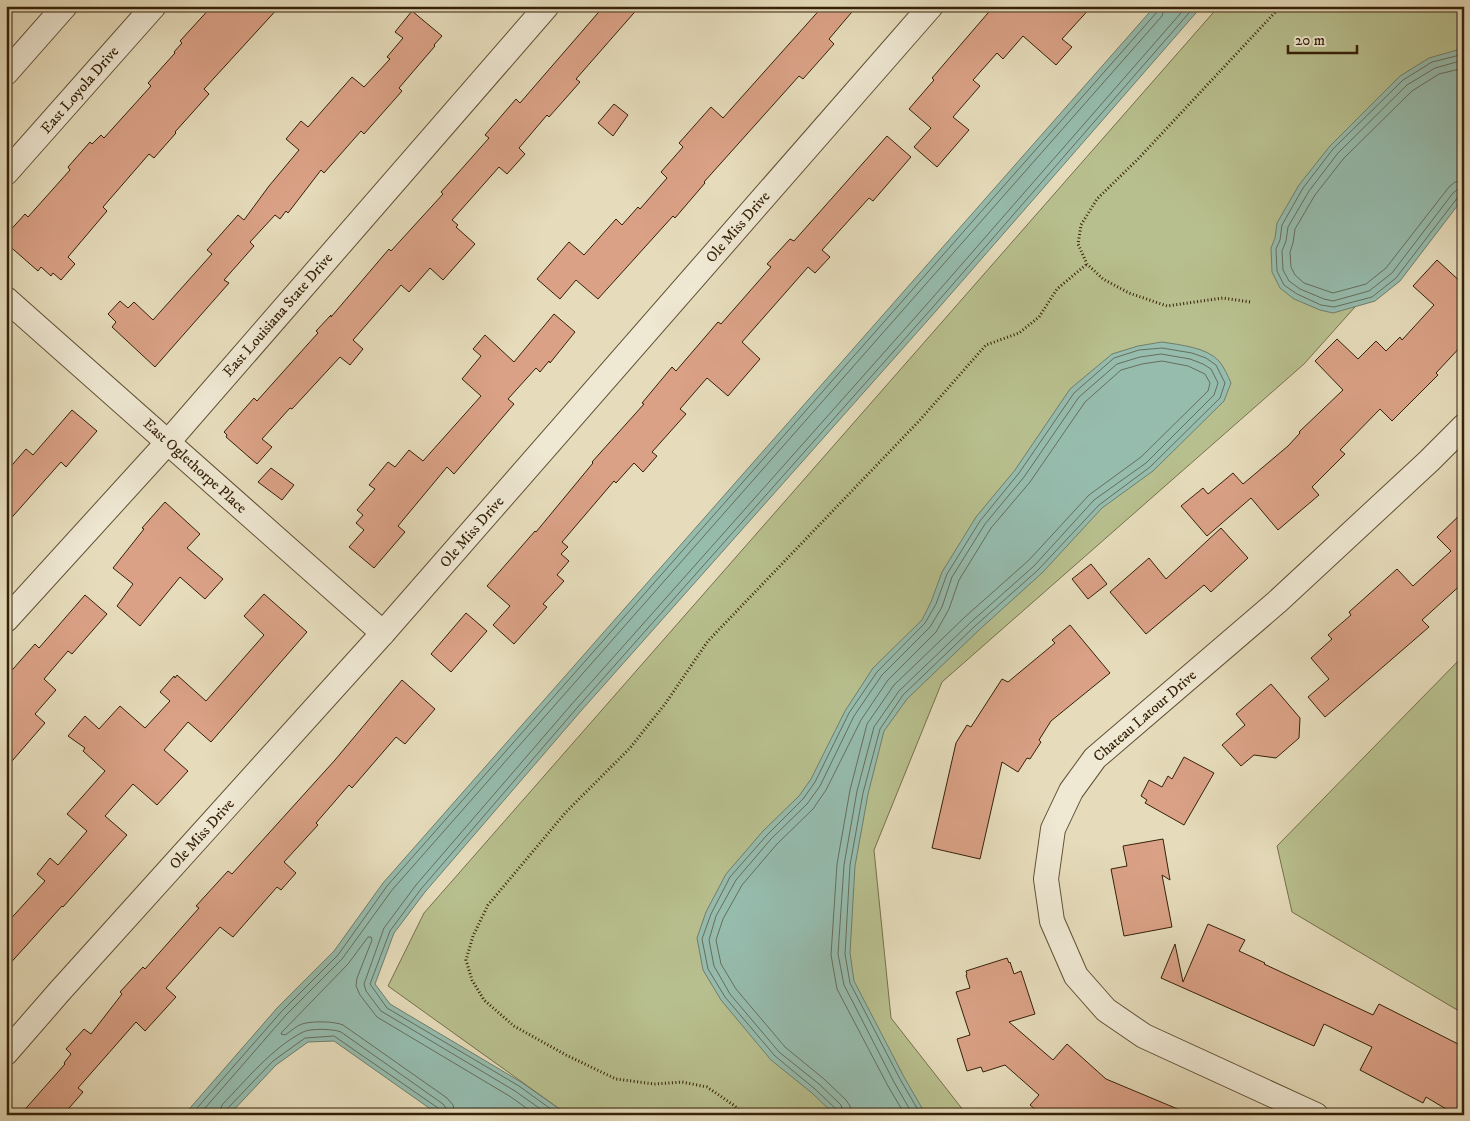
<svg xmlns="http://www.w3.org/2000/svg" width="1470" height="1121" font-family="'IM FELL DW Pica',serif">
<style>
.green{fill:#b8bf8e;stroke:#76704b}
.water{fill:#96bcae;stroke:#6f7e6c}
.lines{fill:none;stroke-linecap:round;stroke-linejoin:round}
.shore{stroke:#666e5b;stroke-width:1}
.building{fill:#daa186;stroke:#352108}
.street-casing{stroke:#615035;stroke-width:26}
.path{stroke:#352108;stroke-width:3;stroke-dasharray:1 2.5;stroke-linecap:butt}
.street{stroke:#efe8d3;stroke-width:24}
.labels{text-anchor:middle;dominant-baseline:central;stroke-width:5;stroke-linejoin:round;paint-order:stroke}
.street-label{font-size:15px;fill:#352108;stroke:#efe8d3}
</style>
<rect width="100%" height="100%" fill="#e6dcbb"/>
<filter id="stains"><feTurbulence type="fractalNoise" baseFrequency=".004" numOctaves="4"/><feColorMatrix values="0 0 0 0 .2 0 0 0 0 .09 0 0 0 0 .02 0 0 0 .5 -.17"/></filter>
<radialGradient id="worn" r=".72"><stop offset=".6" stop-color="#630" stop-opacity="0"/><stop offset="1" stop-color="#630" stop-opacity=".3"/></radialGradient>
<g class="green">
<path d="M1219 6H1464V185L1304 364 942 682 874 850 891 1018 967 1115H568L388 986 424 913Z"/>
<path d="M1464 655V1014L1292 912 1277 846Z"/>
</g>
<g class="water">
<path d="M1155 6H1202L936 311 580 712 425 892 394 933 375 984 390 1004 521 1082 568 1115H439L334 1041 308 1042 276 1065 229 1115H184L278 1007 334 951 383 883Z"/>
<path d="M1464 48V197L1400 281 1375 301 1333 313 1320 310 1294 299 1280 288 1272 272 1271 248 1275 238 1277 223 1299 185 1330 146 1400 76 1429 58Z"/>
<path d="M1162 342C1180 345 1206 347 1219 361 1224 367 1228 376 1231 383L1224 401 1153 471 1102 508 1042 573 979 630 907 699 884 731 868 794 855 866 850 953 854 981 904 1077 926 1115H835L812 1093 771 1060 721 1000 703 970 697 938 706 912 726 874 763 831 799 796 811 779 845 711 873 668 922 620 931 602 942 572 976 517 1015 470 1070 389 1112 354 1138 346Z"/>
</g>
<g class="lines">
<g class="shore">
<path d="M1464 54 1432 62 1403 80 1333 149 1303 188 1282 225 1280 240 1276 249 1277 271 1284 285 1297 294 1321 305 1334 307 1372 297 1396 278 1458 197 1464 195"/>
<path d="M1464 60 1435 68 1407 85 1338 153 1309 191 1288 227 1286 241 1282 251 1283 270 1289 281 1300 289 1324 299 1333 301 1369 291 1392 273 1453 193 1458 189H1464"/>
<path d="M1464 68 1439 74 1412 91 1344 158 1315 195 1295 229 1293 243 1290 252 1291 267 1295 275 1304 283 1333 293 1366 284 1386 268 1449 187 1455 182 1464 181"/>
<path d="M191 1115 282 1011 338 955 387 886 1157 12 1159 6"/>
<path d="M199 1115 286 1015 342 959 392 890 1162 16 1165 6"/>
<path d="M219 1115 222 1105C245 1081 273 1047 303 1032 310 1028 335 1029 341 1032L443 1104 446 1108 447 1115"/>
<path d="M225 1115 227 1109 273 1061 305 1038 334 1036 438 1108 441 1115"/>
<path d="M455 1115 453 1105 447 1098 343 1025C334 1021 311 1021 302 1024 296 1026 290 1032 285 1035L281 1034 282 1032 348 964 368 937H371L372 940 357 978 356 986 360 995 377 1017 511 1097 536 1115"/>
<path d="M549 1115 515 1091 381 1011 366 991 364 984 384 928 416 885 571 705 928 303 1187 6"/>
<path d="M559 1115 519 1086 387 1008 370 984 390 931 421 889 576 709 933 307 1195 6"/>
<path d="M838 1115 836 1109 815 1089 775 1056 725 997 708 969 702 939 711 914 730 877 767 835 803 799 815 782 849 713 877 672 925 623 936 604 947 574 980 521 1019 473 1074 393 1114 358 1139 350 1162 348 1192 353 1206 358 1216 365 1225 383 1220 398 1150 467 1099 505 1038 570 975 626 903 695 880 729 863 793 850 865 845 954 850 983 900 1079 921 1115"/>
<path d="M844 1115 841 1105 819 1084 779 1052 730 994 714 966 709 940 716 916 736 880 771 839 807 804 820 786 854 716 882 675 930 627 942 607 952 577 985 524 1024 477 1079 397 1117 364 1140 357 1161 354 1190 359 1203 364 1211 369 1218 383 1214 395 1146 463 1094 500 1034 566 971 622 899 691 874 727 857 791 844 865 838 954 844 985 894 1082 913 1115"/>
<path d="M852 1115 850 1106 846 1100 824 1079 785 1047 736 989 721 964 716 940 723 919 742 885 777 844 813 809 826 790 861 720 888 680 936 632 949 609 959 580 991 528 1030 482 1085 402 1121 370 1142 364 1162 361 1188 366 1205 374 1210 383 1208 391 1141 457 1089 495 1029 560 966 616 894 685 867 724 850 790 837 864 831 955 837 989 888 1086 905 1115"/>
</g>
</g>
<g class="building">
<path d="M212 6H280L204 89 209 94 175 132 176 133 154 158 149 154 103 207 107 211 68 257 75 264 61 280 53 273 51 276 41 267 38 271 6 243V235L25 214 28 217 70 170 68 167 90 142 92 144 101 135 104 138 151 86 148 83 175 53 174 52 182 43 180 41Z"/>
<path d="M604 6H640L576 79 580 82 549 117 547 115 519 148 525 154 507 174 499 167 452 220 458 225 456 227 475 244 443 280 430 268 409 292 401 285 353 340 363 349 350 365 340 357 292 409 290 408 262 439 272 447 257 464 226 437 227 435 224 432 254 398 257 401 308 344 318 333 316 331 331 315V317L389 249 391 251 443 194 441 192 450 182 489 138 485 135 516 99 520 103Z"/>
<path d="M823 6H857L829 39 834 44 803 79 799 76 704 182 705 183 675 218 673 216 598 299 576 280 560 299 537 279 569 242 584 255 616 219 622 225 638 207 640 209 667 178 661 172 683 147 679 143 711 107 723 118Z"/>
<path d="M994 6H1092L1062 39 1072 47 1056 65 1023 36 1003 59 997 53 973 80 980 86 953 117 969 130 937 167 914 147 931 128 909 109 934 80 932 78Z"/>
<path d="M412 11 442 36 434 45 435 46 399 88 402 91 364 134 361 131 324 173 321 170 288 213 286 211 280 219 275 215 250 242 254 246 224 280 229 283 155 367 112 327 116 322 108 314 120 301 128 308 134 302 153 320 212 254 207 250 238 215 244 220 269 186 299 150 286 139 301 121 308 127 352 77 364 87 390 59 387 57 403 38 395 32Z"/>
<path d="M614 104 628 115 613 136 598 123Z"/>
<path d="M887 136 911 157 873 201 869 198 822 250 830 257 815 273 808 267 742 342 760 359 728 396 707 378 680 409 686 414 652 452 657 456 643 472 634 463 616 483 614 481 562 542 568 547 561 554 569 561 557 575 564 581 543 604 547 607 514 644 493 625 510 606 487 586 535 531 536 532 593 463 592 462 644 404 642 403 672 367 676 371 718 322 721 324 771 267 767 264 790 239 794 241 802 232Z"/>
<path d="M1437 260 1464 285V343L1436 373 1438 375 1392 421 1380 409 1340 450 1345 454 1312 487 1319 495 1278 530 1251 498 1207 536 1181 506 1203 488 1208 494 1233 473 1243 484 1288 446 1300 433 1299 432 1343 390 1315 361 1337 339 1358 359 1376 341 1386 351 1400 337 1402 340 1434 305 1413 286Z"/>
<path d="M554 314 575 332 550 363 549 361 540 372 536 368 508 399 514 404 454 474 447 467 398 526 405 532 374 568 349 547 364 530 356 523 363 515 357 510 375 489 369 485 388 462 395 467 409 450 423 461 481 396 462 379 481 356 473 349 485 335 514 362Z"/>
<path d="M72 410 97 431 66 467 61 462 6 524V472L26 449 33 455Z"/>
<path d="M271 468 294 485 282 500 258 482Z"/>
<path d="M165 502 200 534 187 548 223 579 205 599 180 577 140 626 117 606 133 584 113 568 144 529 142 528Z"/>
<path d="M1464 511V582L1422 620 1429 627 1325 717 1308 697 1329 679 1311 658 1332 639 1328 635 1351 615 1349 612 1397 569 1413 586 1451 551 1437 537Z"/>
<path d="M1221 528 1248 558 1211 592 1204 585 1146 634 1110 592 1149 558 1166 579Z"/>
<path d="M1091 564 1107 584 1088 599 1072 579Z"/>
<path d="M264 594 307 632 211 742 188 722 164 750 188 771 157 805 133 784 105 816 127 835 63 907 62 906 6 968V924L45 881 37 874 50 858 58 865 87 831 67 814 105 771 83 751 85 748 68 736 85 716 99 729 120 706 145 728 170 701 160 692 174 676 175 678 177 675 206 701 264 635 244 616Z"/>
<path d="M85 595 107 614 72 654 68 651 44 679 56 690 35 714 45 723 6 768V677L35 644 39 648Z"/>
<path d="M466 613 487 631 451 672 431 654Z"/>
<path d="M1070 625 1110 673 1051 721 1039 740 1041 742 1030 759 1027 758 1018 772 1002 762 980 859 932 848 956 743 967 725 971 727 1002 679 1008 682 1055 643 1052 640Z"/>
<path d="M402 680 435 709 405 744 396 737 352 788 349 785 316 823 318 825 284 862 296 873 281 890 277 887 233 937 220 927 166 988 176 997 145 1031 136 1022 78 1088 83 1092 63 1115H20L65 1064 64 1063 71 1054 66 1049 84 1029 91 1034 122 994 120 992 143 967 145 969 199 908 196 906 228 871 232 874 335 760Z"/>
<path d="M1271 684 1300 718 1299 738 1276 758 1254 755 1241 766 1222 745 1245 725 1236 714Z"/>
<path d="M1184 757 1214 773 1184 825 1145 803 1147 800 1141 796 1149 780 1162 787 1168 776 1172 779Z"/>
<path d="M1163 839 1170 880 1162 875 1172 927 1124 936 1111 869 1127 866 1123 846Z"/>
<path d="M1208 924 1245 940 1239 951 1265 963 1264 964 1373 1015 1379 1004 1464 1047V1115H1456L1426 1097 1423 1103 1360 1070 1372 1047 1324 1024 1314 1046 1161 978 1175 944 1183 982Z"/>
<path d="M1007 958 1009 963 1010 962 1014 974 1021 971 1035 1014 1009 1022 1053 1060 1067 1044 1106 1079 1192 1115H1042L1030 1105 1039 1095 1005 1065 983 1072 981 1067 967 1071 957 1039 970 1035 956 992 970 988 966 975 967 974 966 971Z"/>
</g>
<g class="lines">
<defs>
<g id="street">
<path d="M6 73 65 6"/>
<path d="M6 173 154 6"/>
<path d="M6 299 383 633"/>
<path d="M6 620 168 442 547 6"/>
<path d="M6 1053 59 992 383 633 931 6"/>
<path d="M1316 1115 1144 1036 1106 1010 1076 976 1052 921 1046 879 1053 829 1071 791 1095 758 1277 602 1429 461 1464 426"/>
</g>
</defs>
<use href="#street" class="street-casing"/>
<g class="path">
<path d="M1250 302 1223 298 1167 306 1129 293 1103 279 1087 264 1078 244 1081 225 1097 199 1138 159 1281 6"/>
<path d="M743 1115 735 1106 707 1087 682 1082 654 1084 616 1079 566 1055 514 1026 484 1000 472 980 466 960 473 936 488 905 566 812 630 748 665 704 708 641 919 421 986 345 1019 333 1039 317 1057 289 1087 264"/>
</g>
<use href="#street" class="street"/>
</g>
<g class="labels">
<g class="street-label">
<text transform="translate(80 90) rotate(-49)">East Loyola Drive</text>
<text transform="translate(738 227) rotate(-49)">Ole Miss Drive</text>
<text transform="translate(278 315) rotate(-49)">East Louisiana State Drive</text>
<text transform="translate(195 466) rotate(42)">East Oglethorpe Place</text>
<text transform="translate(472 532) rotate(-49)">Ole Miss Drive</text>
<text transform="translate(1145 716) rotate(-41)">Chateau Latour Drive</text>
<text transform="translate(202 834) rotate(-48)">Ole Miss Drive</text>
</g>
</g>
<rect width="1470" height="1121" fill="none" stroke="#e6dcbb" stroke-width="25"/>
<rect x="8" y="8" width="1455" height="1106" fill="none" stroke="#352108" stroke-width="2.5"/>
<rect x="12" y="12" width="1445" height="1096" fill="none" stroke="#352108"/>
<path d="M1288 45v8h69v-8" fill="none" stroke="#352108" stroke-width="2.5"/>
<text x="1295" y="45" font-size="15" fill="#352108" stroke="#efe8d3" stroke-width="4" paint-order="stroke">20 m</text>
<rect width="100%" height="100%" filter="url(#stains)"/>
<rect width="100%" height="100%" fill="url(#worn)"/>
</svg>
